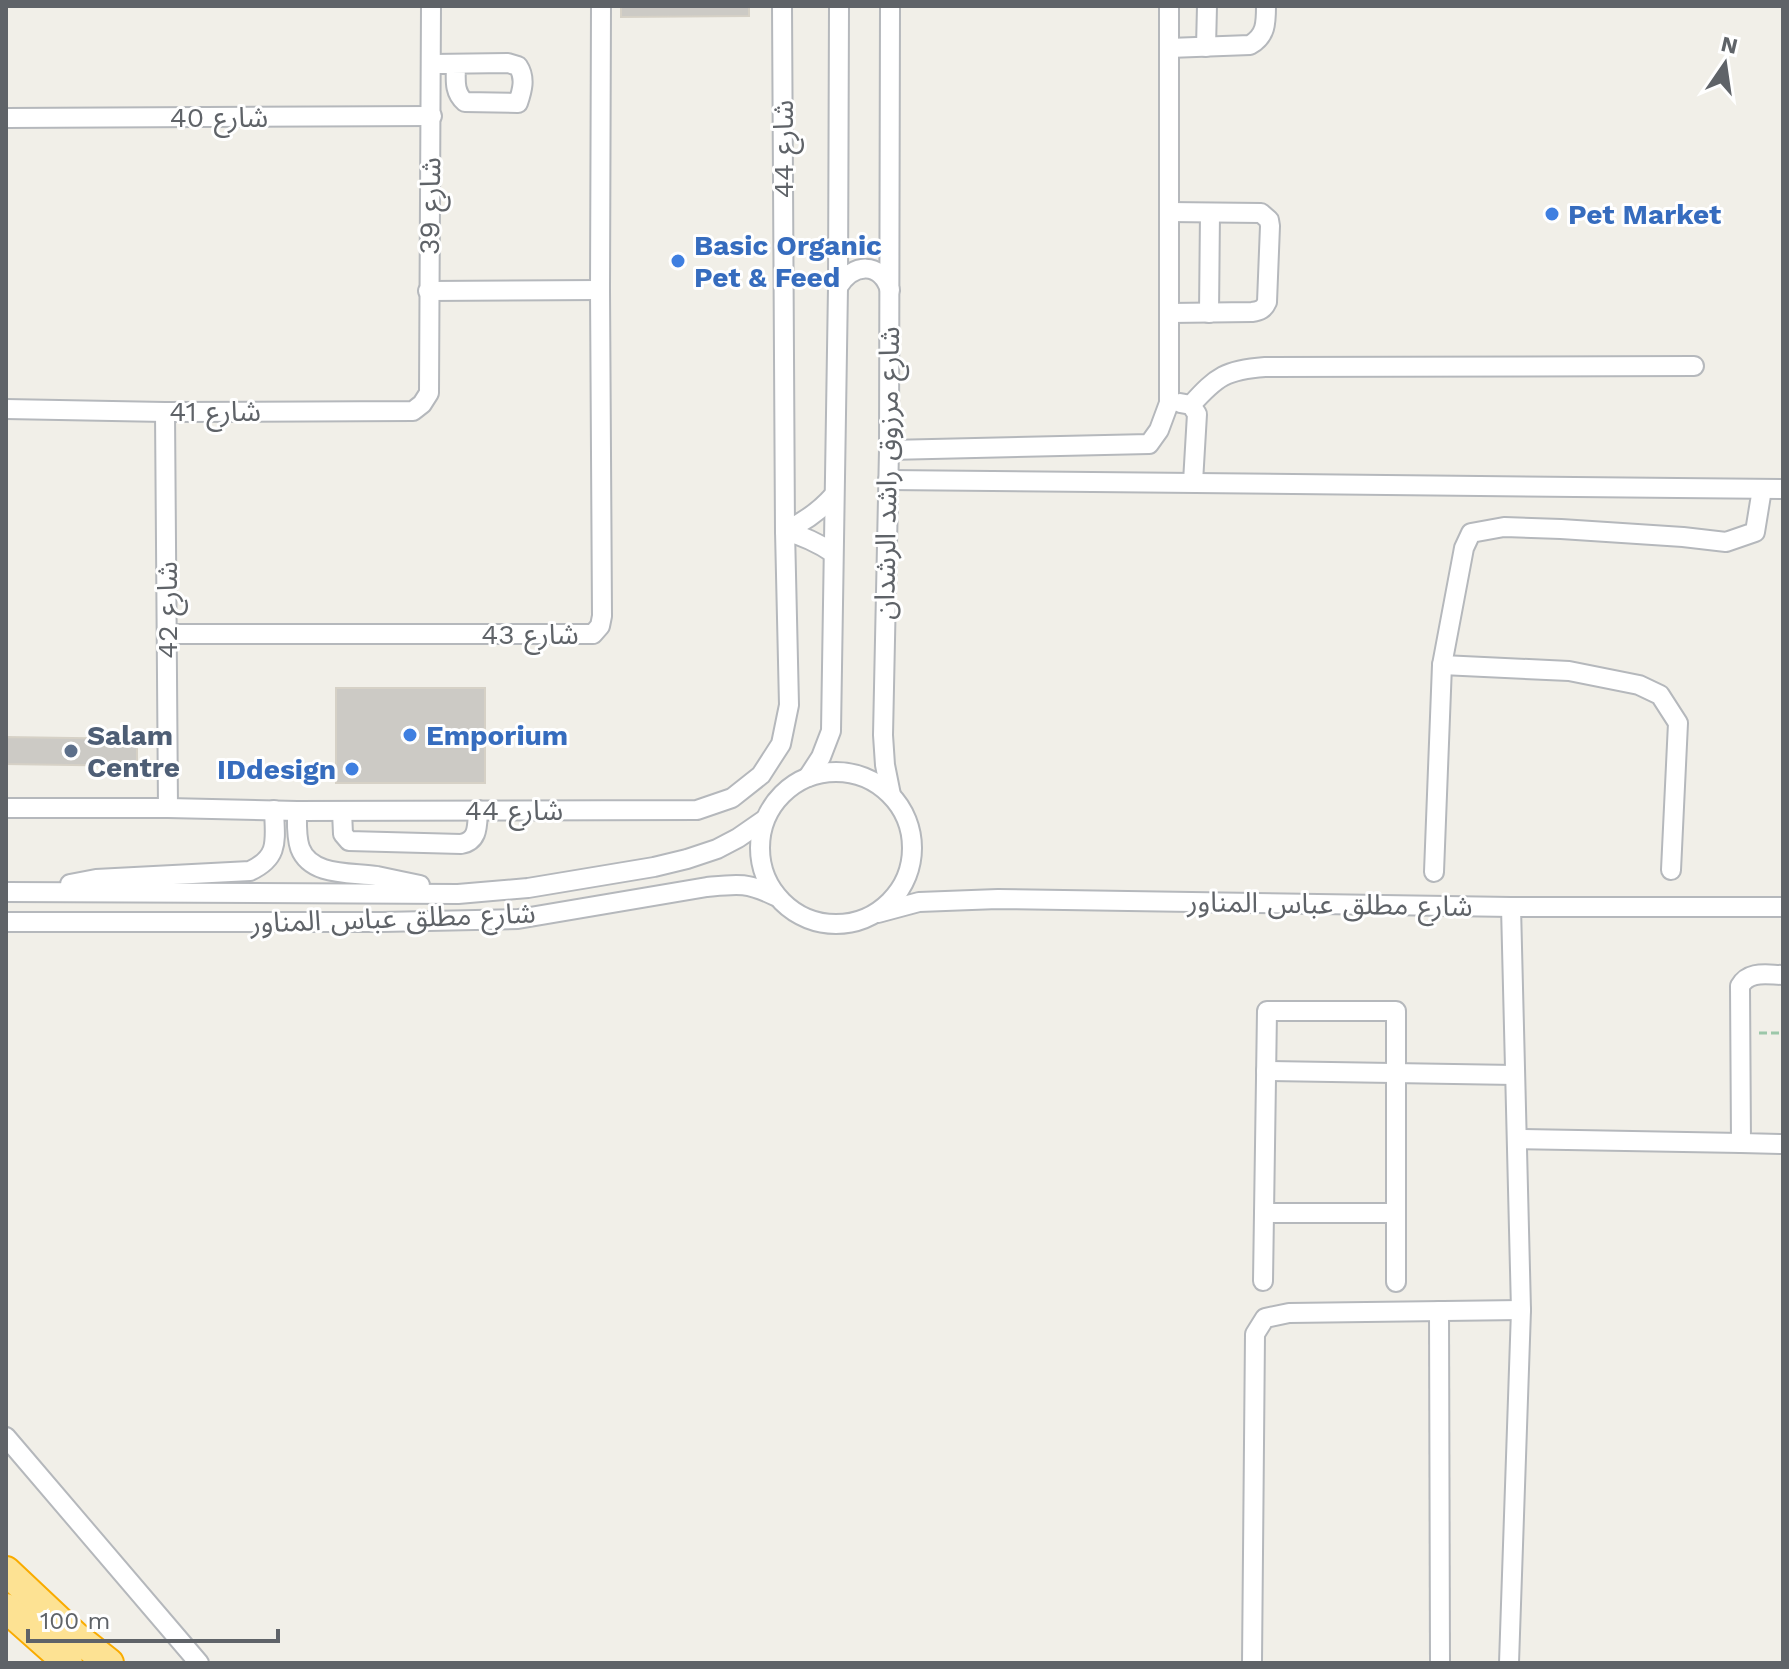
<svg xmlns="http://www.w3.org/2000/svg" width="1789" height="1669" font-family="'Work Sans','Noto Sans Arabic',sans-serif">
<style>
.building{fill:#cccac5;stroke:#d6d1c6;stroke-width:2}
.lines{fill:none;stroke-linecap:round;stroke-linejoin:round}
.minor-casing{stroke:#b5b8bc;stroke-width:22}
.highway-casing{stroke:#f9ab00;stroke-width:32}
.path{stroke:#9cc7a9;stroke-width:3;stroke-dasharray:8 4;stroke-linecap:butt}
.minor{stroke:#fff;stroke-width:18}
.highway{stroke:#fde293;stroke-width:28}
.shop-dot{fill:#3f7fe0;stroke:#fff;stroke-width:3}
.service-dot{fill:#5c6f8a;stroke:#fff;stroke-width:3}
.labels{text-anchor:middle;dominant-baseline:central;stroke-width:6;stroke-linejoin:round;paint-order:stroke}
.street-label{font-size:28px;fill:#5f6368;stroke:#fff}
.shop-label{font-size:28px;font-weight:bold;fill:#366cbe;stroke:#fff;text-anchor:start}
.service-label{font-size:28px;font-weight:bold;fill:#4e5e75;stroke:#fff;text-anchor:start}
</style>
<rect width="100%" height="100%" fill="#f1efe8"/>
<g class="building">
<path d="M621 6H749V16L621 17Z"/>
<rect x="336" y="688" width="149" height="95"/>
<path d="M6 737 137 739V766L6 764Z"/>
</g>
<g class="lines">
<defs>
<g id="minor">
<path d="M890 6 889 450 883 735 885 765 891 795"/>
<path d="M1206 47 1207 6"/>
<path d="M1169 48 1250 45C1266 36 1266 23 1266 6"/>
<path d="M432 64 508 63 518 66C526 78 522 91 518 103L465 102C453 92 456 78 456 64"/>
<path d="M6 118 432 116"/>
<path d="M1169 212 1261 213 1269 220 1270 226 1267 302C1264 309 1260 311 1252 312L1170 313"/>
<path d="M838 287C853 263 880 261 890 290"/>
<path d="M428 291 600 290"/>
<path d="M1209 313 1210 213"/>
<path d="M1180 403 1191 405 1197 414 1193 482"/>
<path d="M1191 405C1217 376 1226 370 1265 367L1694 366"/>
<path d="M6 409 165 412 413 411 422 404 429 393 431 6"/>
<path d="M165 412 168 808"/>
<path d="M889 450 1149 444 1159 430 1169 403V6"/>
<path d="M888 480 1783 489"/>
<path d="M785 531C804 522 819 512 833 496"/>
<path d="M785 531C803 536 817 542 833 553"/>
<path d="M168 634H593L600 626 602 616 600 290 601 6"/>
<path d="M1442 665 1569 671 1639 685 1660 695 1678 723 1671 870"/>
<circle cx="836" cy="848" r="76"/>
<path d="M808 777 821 757 831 731 838 287 839 6"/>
<path d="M6 808H168L297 811 697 810 732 798 761 775 781 744 789 705 785 531 782 6"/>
<path d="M297 811C297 823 296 836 300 848 311 877 352 872 377 876 391 879 405 882 420 885"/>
<path d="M342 811 343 834 349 841 461 844C479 841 477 825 478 810"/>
<path d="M1434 872 1442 665 1464 548 1471 533 1504 527 1561 529 1683 537 1726 542 1755 532 1762 489"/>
<path d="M70 884 96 879 250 871C280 857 275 840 274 810"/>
<path d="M6 892 458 894 528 888 654 867 687 859 717 849 738 838 764 820"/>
<path d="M878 913 919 902 998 899 1511 907H1783"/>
<path d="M6 922H382L518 919 707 887C737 884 747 882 775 896"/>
<path d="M1783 975C1768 975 1749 970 1740 986L1741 1143 1783 1144"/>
<path d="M1266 1071 1515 1075"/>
<path d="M1517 1139 1741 1143"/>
<path d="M1264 1213H1396"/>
<path d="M1263 1281 1267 1011H1396V1282"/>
<path d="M1439 1311 1440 1663"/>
<path d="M6 1437 199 1663"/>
<path d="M1252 1663 1255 1334 1265 1318 1289 1313 1521 1310"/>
<path d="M1509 1663 1521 1310 1511 907"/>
</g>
<g id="highway">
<path d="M6 1571 75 1636 109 1663"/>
<path d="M6 1608 68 1663"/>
</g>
</defs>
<use href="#minor" class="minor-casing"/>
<use href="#highway" class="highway-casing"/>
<path class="path" d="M1759 1033H1783"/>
<use href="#minor" class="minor"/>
<use href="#highway" class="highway"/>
</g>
<g class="shop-dot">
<circle cx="1552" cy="214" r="8"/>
<circle cx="678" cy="261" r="8"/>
<circle cx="410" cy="735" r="8"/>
<circle cx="352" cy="769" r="8"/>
</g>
<circle class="service-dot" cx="71" cy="751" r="8"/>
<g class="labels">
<g class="street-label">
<text x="219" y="117">شارع 40</text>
<text transform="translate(783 149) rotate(-90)">شارع 44</text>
<text transform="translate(430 206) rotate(-89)">شارع 39</text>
<text x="215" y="411">شارع 41</text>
<text transform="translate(887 473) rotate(-89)">شارع مرزوق راشد الرشدان</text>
<text transform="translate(167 610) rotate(-90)">شارع 42</text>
<text x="530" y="634">شارع 43</text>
<text x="514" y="810">شارع 44</text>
<text transform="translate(1330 904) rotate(1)">شارع مطلق عباس المناور</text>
<text transform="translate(393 918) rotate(-2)">شارع مطلق عباس المناور</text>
</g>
<g class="shop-label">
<text x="1568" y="214">Pet Market</text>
<text x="694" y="245">Basic Organic<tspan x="694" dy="32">Pet &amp; Feed</tspan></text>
<text x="426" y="735">Emporium</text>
<text x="336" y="769" text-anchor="end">IDdesign</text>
</g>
<g class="service-label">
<text x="87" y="735">Salam<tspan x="87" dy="32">Centre</tspan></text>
</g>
</g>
<rect width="1789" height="1669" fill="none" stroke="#5f6368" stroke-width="16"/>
<g transform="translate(1725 64) rotate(13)" stroke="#ffffff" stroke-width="6" paint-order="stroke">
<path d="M0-6L14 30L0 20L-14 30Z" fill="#5f6368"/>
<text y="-12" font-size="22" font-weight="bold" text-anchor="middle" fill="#5f6368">N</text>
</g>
<path d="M28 1629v12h250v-12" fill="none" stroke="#5f6368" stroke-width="4"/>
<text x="40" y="1629" font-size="24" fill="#5f6368" stroke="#ffffff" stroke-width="6" paint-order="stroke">100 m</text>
</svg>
